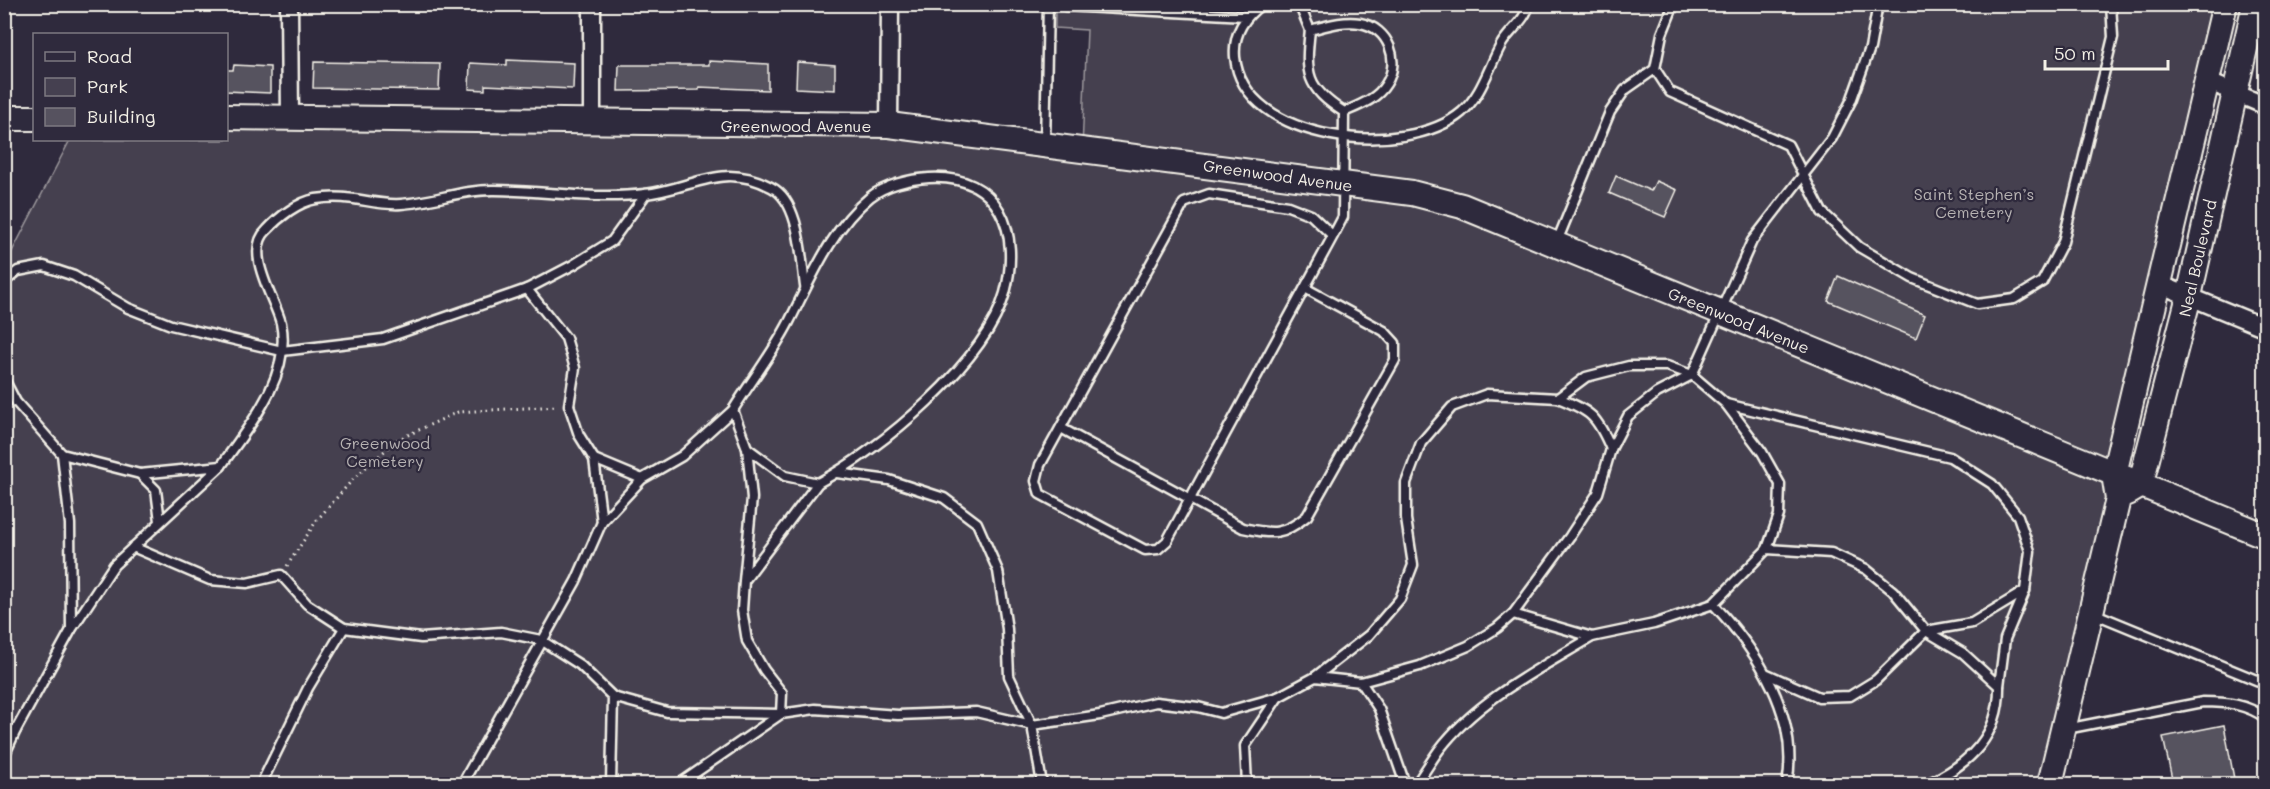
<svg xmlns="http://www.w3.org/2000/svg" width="2270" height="789" font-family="Mali,sans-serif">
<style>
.green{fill:#454050;stroke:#9c989c;stroke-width:1.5}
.building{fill:#56525f;stroke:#f4f1e8;stroke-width:1.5}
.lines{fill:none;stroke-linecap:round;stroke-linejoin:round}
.lane-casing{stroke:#f4f1e8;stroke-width:13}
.street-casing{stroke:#f4f1e8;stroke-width:21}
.secondary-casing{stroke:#f4f1e8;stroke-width:28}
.path{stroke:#f4f1e8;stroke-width:3;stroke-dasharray:1.5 4.5;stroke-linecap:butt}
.lane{stroke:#2f2a3d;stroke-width:8}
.street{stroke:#2f2a3d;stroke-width:16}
.secondary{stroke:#2f2a3d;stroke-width:24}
.labels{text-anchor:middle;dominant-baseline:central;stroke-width:4.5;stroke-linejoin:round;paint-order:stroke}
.street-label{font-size:16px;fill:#f4f1e8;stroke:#2f2a3d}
.park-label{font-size:16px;fill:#b7b3b3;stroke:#2f2a3d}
</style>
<rect width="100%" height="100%" fill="#2f2a3d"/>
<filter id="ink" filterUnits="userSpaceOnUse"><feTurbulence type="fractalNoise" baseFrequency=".0167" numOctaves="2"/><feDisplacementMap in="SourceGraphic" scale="12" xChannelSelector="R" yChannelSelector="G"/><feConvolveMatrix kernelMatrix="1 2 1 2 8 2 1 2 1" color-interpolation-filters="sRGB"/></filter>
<g filter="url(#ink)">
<path class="green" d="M1055 5H2225L2050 784H5L4 267 70 140H226L227 117 889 125 1082 149 1087 30 1055 28Z"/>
<g class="building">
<path d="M507 60 574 63 573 89 485 85V90L469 89 470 63 507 65Z"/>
<path d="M709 61 768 64V90L699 87V90L618 91 619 65H709Z"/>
<path d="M314 62 440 64 439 90 313 88Z"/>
<path d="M797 62 835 65V90L796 88Z"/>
<path d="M234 65 270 67V93L226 91V70H233Z"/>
<path d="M1616 176 1651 191 1656 181 1677 190 1665 217 1609 193Z"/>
<path d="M1838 276 1925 315 1916 338 1828 301Z"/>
<path d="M2224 725 2235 784H2173L2163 737Z"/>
</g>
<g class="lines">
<defs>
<g id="lane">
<path d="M1262 4C1244 17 1233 34 1235 57 1243 143 1406 160 1462 112 1482 94 1488 69 1501 45 1508 32 1526 20 1529 4"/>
<path d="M1299 4 1310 30"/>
<path d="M1674 4 1662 34 1655 69 1670 92 1788 145 1822 212 1859 247 1912 278 1977 304 2014 299 2042 282 2063 242 2113 37 2111 4"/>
<path d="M1065 6 1245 16"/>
<path d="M1045 144 1048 4"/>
<path d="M1333 236 1311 215 1288 206 1209 194 1184 203 1040 465 1036 481 1040 494 1145 550 1158 549 1167 541 1333 236 1343 217 1344 112C1360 105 1377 99 1386 84 1401 61 1389 28 1360 23 1343 20 1326 26 1310 30 1305 73 1306 88 1344 112"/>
<path d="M1556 244 1610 112 1625 90 1655 69"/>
<path d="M4 282 18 271 44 266 74 276 128 308 171 325 282 351 383 339 527 289 573 265 612 241 646 194"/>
<path d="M527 289 566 338 575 368 569 405 579 435 594 459"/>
<path d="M4 379 16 402 62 454"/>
<path d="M1726 404 1950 457 1992 484 2018 516 2030 551 2025 591"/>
<path d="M733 410C751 381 773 353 789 322 811 279 831 229 870 197 885 185 910 179 929 178 1000 174 1021 232 1005 293 986 362 880 450 818 483"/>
<path d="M1061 428 1243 528C1272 534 1283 536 1307 516L1395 360V343L1384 331 1305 288"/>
<path d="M221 466C249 426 292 376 281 323 275 299 243 252 267 230 279 217 298 202 316 199 350 193 373 206 401 204 433 202 464 189 495 190 546 191 594 200 645 194 693 189 721 161 771 187 800 201 801 258 805 286"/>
<path d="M837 473 889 480 944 498 977 523 998 571 1007 629 1009 676 1032 725 1042 784"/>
<path d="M642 479 602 522 594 459 642 479 682 456 733 410 747 448"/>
<path d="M133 547 210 580 247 583 281 575 307 604 344 628 421 638 501 632 541 640 580 665 613 697 611 784"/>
<path d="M1767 549 1831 553 1866 569 1893 591 1926 631 1963 653 1999 686C2000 735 1970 764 1927 784"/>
<path d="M1713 604C1758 651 1800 717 1787 784"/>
<path d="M2093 613 2266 684"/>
<path d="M1513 614 1592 637 1654 624 1713 604 1767 549 1779 515 1780 484 1762 452 1726 404 1692 375 1667 366H1629L1586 377 1558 398C1591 411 1597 416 1611 449"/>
<path d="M71 630 70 524 62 454 140 474"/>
<path d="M1767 674 1819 697 1850 696 1876 680 1926 631 1972 623 2025 591 2005 639 1999 686"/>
<path d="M1315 677 1369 635 1400 599 1413 565 1406 519V483L1421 443 1452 407 1487 394 1558 398"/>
<path d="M1361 682 1379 709 1405 784"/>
<path d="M613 697 667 712 781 714 782 693 764 670 747 641 742 610 744 581 818 483 785 476 747 448 752 498 744 581"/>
<path d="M2066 729 2203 702C2227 702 2246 704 2266 718"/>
<path d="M16 730 71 630 114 565 221 466 140 474 156 490 160 521"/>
<path d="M4 733 16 730 4 756"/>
<path d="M261 784 308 688 344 628"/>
<path d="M462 784 576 581 602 522"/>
<path d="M679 784 781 714 815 709 898 715 976 712 1032 725 1100 715 1156 702 1198 707 1221 713 1278 697 1315 677 1361 682 1420 666 1468 646 1497 628 1513 614 1570 536 1598 493 1611 449 1628 416 1657 393 1692 375 1752 241 1832 138 1851 101 1870 48 1878 4"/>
<path d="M1247 784 1245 746 1278 697"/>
<path d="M1416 784C1424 773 1431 761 1439 750 1477 700 1539 669 1592 637"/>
</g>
<g id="street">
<path d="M289 4 290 117"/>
<path d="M592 4V123"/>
<path d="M2207 81 2266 106"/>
<path d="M889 125 890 4"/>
<path d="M2159 284 2266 328"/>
</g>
<g id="secondary">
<path d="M226 117 889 125 1412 193 1462 206 2266 536"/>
<path d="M4 118H34"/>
<path d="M2128 493 2140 486 2189 296 2255 4"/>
<path d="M2050 784 2118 499 2114 474 2225 4"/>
</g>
</defs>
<use href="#lane" class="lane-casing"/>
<use href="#street" class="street-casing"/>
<use href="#secondary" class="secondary-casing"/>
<path class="path" d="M287 566 317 520 355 477 397 440 458 412 558 406"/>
<use href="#lane" class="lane"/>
<use href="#street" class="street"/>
<use href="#secondary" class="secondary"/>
</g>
</g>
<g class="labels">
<g class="street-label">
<text x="796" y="125">Greenwood Avenue</text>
<text transform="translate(1278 175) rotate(8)">Greenwood Avenue</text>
<text transform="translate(2197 258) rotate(-77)">Neal Boulevard</text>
<text transform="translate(1739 320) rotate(22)">Greenwood Avenue</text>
</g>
<g class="park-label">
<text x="1974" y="193">Saint Stephen’s<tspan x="1974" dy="18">Cemetery</tspan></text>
<text x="385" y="442">Greenwood<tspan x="385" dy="18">Cemetery</tspan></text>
</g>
</g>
<rect width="2270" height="789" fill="none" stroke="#2f2a3d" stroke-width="24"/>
<rect x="12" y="12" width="2246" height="765" fill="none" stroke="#f4f1e8" stroke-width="2" filter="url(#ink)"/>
<rect x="33" y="33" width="195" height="108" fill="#2f2a3d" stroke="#7e7a81" stroke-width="1.5"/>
<rect x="45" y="52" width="30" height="9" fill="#2f2a3d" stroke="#7e7a81" stroke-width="1.5"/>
<text x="87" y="63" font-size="18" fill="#f4f1e8">Road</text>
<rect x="45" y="78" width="30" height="18" fill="#454050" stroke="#7e7a81" stroke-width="1.5"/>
<text x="87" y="93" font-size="18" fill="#f4f1e8">Park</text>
<rect x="45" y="108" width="30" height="18" fill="#56525f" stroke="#7e7a81" stroke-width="1.5"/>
<text x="87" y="123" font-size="18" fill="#f4f1e8">Building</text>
<path d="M2045 60v9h123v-9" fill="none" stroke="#f4f1e8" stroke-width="3"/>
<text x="2054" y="60" font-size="18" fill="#f4f1e8" stroke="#2f2a3d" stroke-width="4.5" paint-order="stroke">50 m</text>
</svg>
